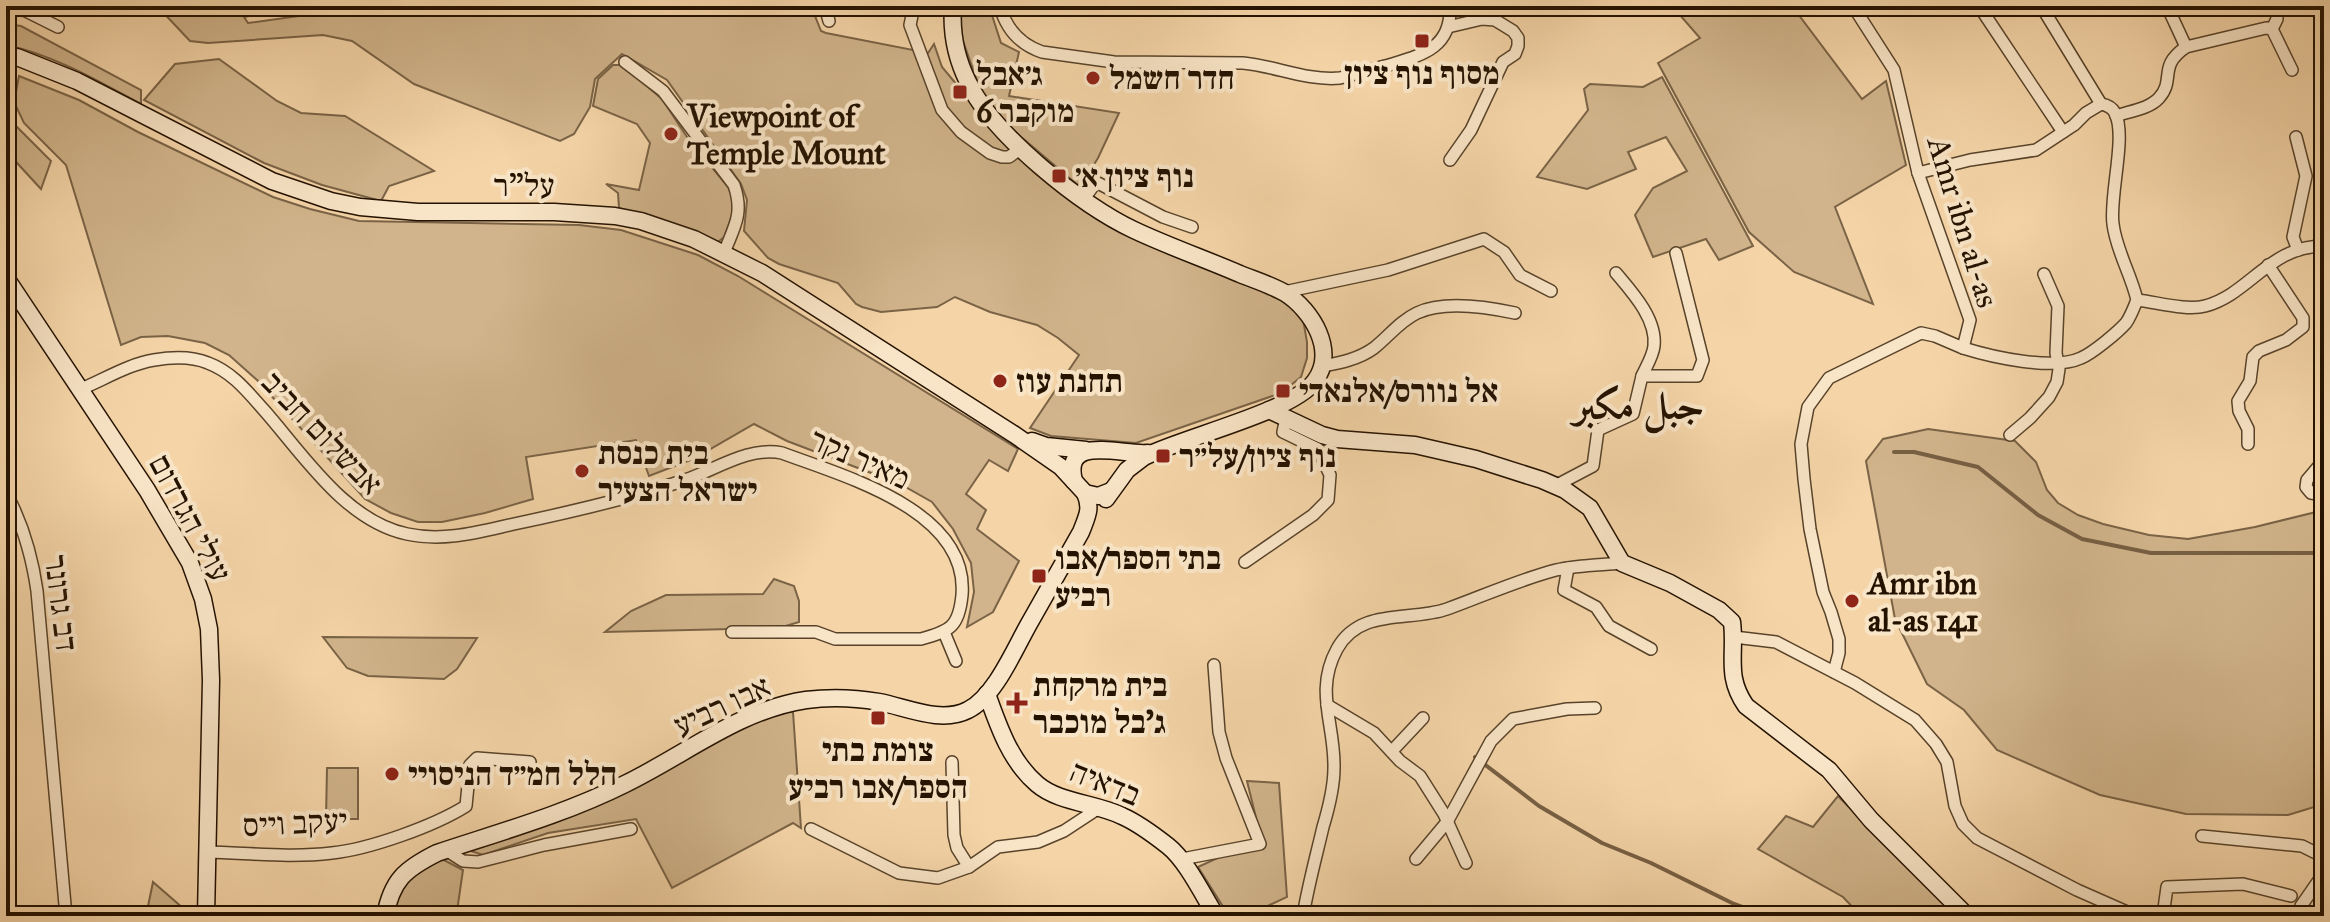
<svg xmlns="http://www.w3.org/2000/svg" width="2330" height="922" font-family="'IM FELL Great Primer',Amiri,'Frank Ruhl Libre',serif">
<style>
.green{fill:#d1b48b;stroke:#7a6346;stroke-width:2}
.lines{fill:none;stroke-linecap:round;stroke-linejoin:round}
.stream{stroke:#775f43;stroke-width:4}
.street-casing{stroke:#58432a;stroke-width:14}
.secondary-casing{stroke:#241200;stroke-width:19}
.street{stroke:#f8e4c6;stroke-width:11}
.secondary{stroke:#f8e4c6;stroke-width:16}
.poi-dot{fill:#8f2418;stroke:#f8e4c6;stroke-width:3}
.labels{text-anchor:middle;dominant-baseline:central;stroke-width:8;stroke-linejoin:round;paint-order:stroke}
.poi-label{font-size:32px;font-weight:bold;fill:#241200;stroke:#f8e4c6;text-anchor:start}
.street-label{font-size:32px;fill:#241200;stroke:#f8e4c6}
.district-label{font-size:40px;font-weight:bold;fill:#241200;stroke:#f8e4c6}
</style>
<rect width="100%" height="100%" fill="#f5d5a8"/>
<filter id="stains"><feTurbulence type="fractalNoise" baseFrequency=".0025" numOctaves="4"/><feColorMatrix values="0 0 0 0 .2 0 0 0 0 .09 0 0 0 0 .02 0 0 0 .5 -.17"/></filter>
<radialGradient id="worn" r=".72"><stop offset=".6" stop-color="#630" stop-opacity="0"/><stop offset="1" stop-color="#630" stop-opacity=".3"/></radialGradient>
<g class="green">
<path d="M157 6H194L209 16 218 6H236L242 14V6H303L244 17 248 23 321 13 320 6H811L821 31 826 33 928 53 934 44 942 67 1002 139 1059 186 1267 294 1281 299 1295 308 1303 319 1307 342V358L1301 377 1281 393 1136 443 1051 436 1030 428 1079 355 1058 338 1037 325 990 312 955 297 937 307 881 312 862 307 856 304 838 283 779 264 768 258 744 231 747 200 741 184 667 80 622 54 595 79 590 107 574 134 560 141 414 84 352 41 323 35 208 43 190 41Z"/>
<path d="M960 6H989L1001 43 1019 52 1009 96 1119 113 1098 158 1080 187 1013 130 982 95 957 24Z"/>
<path d="M1672 6H1792L1862 99 1886 81 1906 165 1835 207 1873 304 1794 272 1749 232 1658 63 1700 38Z"/>
<path d="M6 24 21 26 141 90V104C98 81 54 55 6 45Z"/>
<path d="M219 59 277 101 301 113 345 116 434 171 389 186 381 201 322 185 264 163 144 100 175 64Z"/>
<path d="M613 65H622L662 99 687 137 728 187 736 205 724 237 718 242 692 230 619 208 618 193 606 184 639 190 650 143 637 124 593 106 598 79Z"/>
<path d="M6 70 11 71 9 102 14 124 51 161 41 189 6 151Z"/>
<path d="M19 76 79 100 138 132 273 197 310 209 359 221 579 225 621 230 698 255 738 276 1018 449 1008 471 989 460 966 494 986 510 977 529 1019 561 993 612 967 627 974 592 971 563 953 529 932 502 900 484 787 441 754 424 693 459 649 476 636 440 526 457 533 499 485 513 442 522H418L391 513 365 499 257 380 229 355 205 343 168 336 141 337 121 345 66 165 24 123 14 102Z"/>
<path d="M1662 77 1753 246 1719 260 1706 239 1653 257 1635 215 1653 188 1687 171 1666 137 1628 152 1636 169 1587 189 1537 177 1588 110 1584 89 1590 84 1643 87Z"/>
<path d="M1928 429 2015 441 2036 462 2047 490 2058 503 2078 515 2103 524 2149 535 2188 539 2255 527 2324 510V804L2288 815 2186 814 2100 795 1997 750 1964 710 1927 684 1895 619 1866 461 1883 439Z"/>
<path d="M774 579 794 586 799 601V622L779 628 605 632 631 611 666 595 763 594Z"/>
<path d="M323 637 477 638 457 669 444 679 368 676 347 668Z"/>
<path d="M786 710 793 712 801 828 793 823 672 888 636 819 548 833 483 855 468 850 746 723Z"/>
<path d="M327 768H358V819H326Z"/>
<path d="M1247 781 1279 783 1287 897 1246 916H1229L1198 867 1261 838Z"/>
<path d="M1838 796 1956 916H1861L1843 897 1758 849 1786 816 1813 827Z"/>
<path d="M442 859 463 870 457 911 473 916H390L410 875Z"/>
<path d="M153 882 184 909 189 916H146Z"/>
</g>
<g class="lines">
<g class="stream">
<path d="M1894 452H1914L1978 467 2038 515 2082 539 2151 553H2324"/>
<path d="M1475 757 1539 806 1602 843 1651 863 1732 903 1767 916"/>
</g>
<defs>
<g id="street">
<path d="M8 6 26 11 58 27"/>
<path d="M825 6 829 21"/>
<path d="M914 6 910 25 942 110 961 132 990 153 1002 157H1009L1021 148"/>
<path d="M1000 6C1006 29 1019 44 1042 52L1114 62 1243 63C1276 66 1306 81 1340 78 1356 74 1372 69 1389 65 1422 55 1452 48 1450 6"/>
<path d="M1979 6 2063 132"/>
<path d="M2167 6 2186 47"/>
<path d="M2043 9 2101 104"/>
<path d="M1448 27 1482 19 1495 20 1513 31 1518 38V46L1515 54 1503 62 1471 130 1450 160"/>
<path d="M2272 29 2277 19V6"/>
<path d="M625 62 663 91 734 185C744 214 734 227 724 253"/>
<path d="M2116 116C2130 111 2149 109 2159 98 2176 79 2157 67 2186 47L2266 28 2272 29 2292 70"/>
<path d="M2296 137 2306 176 2293 237 2298 250"/>
<path d="M1918 173 1970 160 2036 150 2074 125 2086 113 2101 104C2107 105 2112 107 2115 113 2127 136 2109 196 2113 224 2116 250 2131 274 2137 300 2134 307 2131 316 2126 323 2118 332 2093 353 2081 358 2053 371 1992 357 1963 348"/>
<path d="M1084 199 1096 182 1163 217 1192 227"/>
<path d="M1616 273C1632 292 1657 319 1654 346 1653 356 1646 367 1642 376"/>
<path d="M1284 292 1388 270 1484 239 1504 252 1520 275 1551 291"/>
<path d="M2137 300C2156 302 2187 311 2205 306 2250 294 2269 246 2324 246"/>
<path d="M1322 366C1340 363 1359 359 1374 348 1389 336 1400 321 1417 313 1444 300 1487 307 1515 313"/>
<path d="M81 389C105 379 129 364 154 360 172 357 191 356 208 363 232 372 247 391 263 409 303 454 345 521 407 534 444 542 478 532 514 524 571 512 629 499 685 480 715 470 749 446 782 453 843 476 969 510 962 595 959 627 950 631 921 639H835L816 632H732"/>
<path d="M2010 435 2030 418 2049 397 2057 382 2059 369 2056 353 2058 306 2044 274"/>
<path d="M2248 444V429L2239 411 2238 401 2250 381 2253 357 2259 351 2286 340 2303 327V318L2268 265"/>
<path d="M2324 460 2307 480 2306 487 2311 493 2324 495"/>
<path d="M1555 486 1593 466 1598 430 1633 414 1642 376H1697L1703 360 1676 253"/>
<path d="M6 493C23 524 32 556 37 591L66 916"/>
<path d="M1245 562 1313 515 1328 500 1330 475 1318 449 1283 432 1286 418"/>
<path d="M1568 568 1564 590 1596 607 1609 626 1651 649"/>
<path d="M944 632 956 661"/>
<path d="M1734 637 1776 642 1855 683 1915 720 1936 744 1947 762 1955 806 1963 824 1977 838 2077 890 2136 916"/>
<path d="M1834 672 1839 653V639L1831 612 1823 592 1810 529 1804 479 1801 444 1808 407 1829 378 1921 333 1935 336 1963 348 1970 320 1918 173 1894 70 1853 6"/>
<path d="M1327 705 1374 733 1400 761 1420 776 1444 814 1466 863"/>
<path d="M1392 751 1423 718"/>
<path d="M952 762 954 835 957 848 969 867"/>
<path d="M811 829 899 873 938 878 969 867 998 847 1038 842 1064 831 1099 808"/>
<path d="M2202 836 2302 846 2324 857"/>
<path d="M446 850 463 861 478 862 544 845 631 829"/>
<path d="M208 852C249 853 291 858 332 853 370 849 434 826 466 806L470 765 477 758 530 762"/>
<path d="M1182 859 1260 844 1226 758 1219 732 1214 665"/>
<path d="M1416 859 1447 822 1491 741 1513 719 1567 709 1595 708"/>
<path d="M1303 916C1308 886 1316 857 1323 827 1329 807 1334 788 1334 768 1335 724 1314 691 1337 649 1360 607 1410 622 1447 609 1483 596 1518 580 1556 570 1577 565 1600 565 1622 563"/>
<path d="M2163 916 2167 887 2243 884 2291 896"/>
<path d="M2298 916 2301 906 2324 873"/>
</g>
<g id="secondary">
<path d="M953 6C951 33 956 58 968 82 993 135 1081 205 1134 230 1168 246 1205 259 1240 274 1255 280 1271 285 1285 293 1312 310 1337 351 1315 381 1292 412 1183 437 1144 457L1127 470 1106 499"/>
<path d="M6 55 17 57 77 81 272 181 331 201 360 207 418 212H554L615 216 641 221 694 239 762 273 1015 435 1061 467 1085 493 1098 496 1111 491"/>
<path d="M6 278 147 490 190 563 203 599 209 629 211 680 206 916"/>
<path d="M1269 410 1322 435 1337 439 1415 445 1476 459 1542 480 1565 490 1590 508 1622 563 1670 583 1719 610 1732 622C1736 655 1725 676 1746 706L1829 770 1871 820 1967 916"/>
<path d="M1032 441 1046 446 1086 450"/>
<path d="M1074 481C1062 433 1123 456 1148 453"/>
<path d="M987 694C998 725 1010 761 1037 784 1059 803 1096 803 1122 816 1138 823 1154 835 1168 846 1186 860 1203 895 1216 916"/>
<path d="M385 916C392 880 405 869 437 853 500 832 565 814 625 784 685 755 739 710 806 700 829 697 856 698 879 702 906 707 941 724 968 710 995 697 1015 648 1030 622 1047 592 1064 562 1081 532 1087 516 1092 509 1085 493"/>
</g>
</defs>
<use href="#street" class="street-casing"/>
<use href="#secondary" class="secondary-casing"/>
<use href="#street" class="street"/>
<use href="#secondary" class="secondary"/>
</g>
<g class="poi-dot">
<rect x="1414" y="33" width="16" height="16" rx="4"/>
<circle cx="1093" cy="78" r="8"/>
<rect x="952" y="84" width="16" height="16" rx="4"/>
<circle cx="671" cy="134" r="8"/>
<rect x="1051" y="168" width="16" height="16" rx="4"/>
<circle cx="1000" cy="381" r="8"/>
<rect x="1275" y="383" width="16" height="16" rx="4"/>
<rect x="1155" y="448" width="16" height="16" rx="4"/>
<circle cx="582" cy="471" r="8"/>
<rect x="1031" y="568" width="16" height="16" rx="4"/>
<circle cx="1852" cy="601" r="8"/>
<path d="M1013 691h8v8h8v8h-8v8h-8v-8h-8v-8h8z"/>
<rect x="870" y="710" width="16" height="16" rx="4"/>
<circle cx="392" cy="774" r="8"/>
</g>
<g class="labels">
<g class="poi-label">
<text x="1422" y="73" text-anchor="middle">מסוף נוף ציון</text>
<text x="976" y="74">ג׳אבל<tspan x="976" dy="37">מוקבר 6</tspan></text>
<text x="1109" y="78">חדר חשמל</text>
<text x="687" y="116">Viewpoint of<tspan x="687" dy="37">Temple Mount</tspan></text>
<text x="1075" y="176">נוף ציון א׳</text>
<text x="1016" y="381">תחנת עוז</text>
<text x="1299" y="391">אל נוורס/אלנאדי</text>
<text x="598" y="453">בית כנסת<tspan x="598" dy="37">ישראל הצעיר</tspan></text>
<text x="1179" y="456">נוף ציון/על״ר</text>
<text x="1055" y="558">בתי הספר/אבו<tspan x="1055" dy="37">רביע</tspan></text>
<text x="1868" y="583">Amr ibn<tspan x="1868" dy="37">al-as 141</tspan></text>
<text x="1033" y="685">בית מרקחת<tspan x="1033" dy="37">ג'בל מוכבר</tspan></text>
<text x="878" y="750" text-anchor="middle">צומת בתי<tspan x="878" dy="37">הספר/אבו רביע</tspan></text>
<text x="408" y="774">הלל חמ״ד הניסויי</text>
</g>
<g class="street-label">
<text x="524" y="185">על"ר</text>
<text transform="translate(1963 222) rotate(73)">Amr ibn al-as</text>
<text transform="translate(322 433) rotate(46)">אבשלום חביב</text>
<text transform="translate(860 459) rotate(24)">מאיר נקר</text>
<text transform="translate(190 518) rotate(62)">עולי הגרדום</text>
<text transform="translate(61 603) rotate(83)">דב גרונר</text>
<text transform="translate(722 706) rotate(-25)">אבו רביע</text>
<text transform="translate(1105 783) rotate(22)">בדאיה</text>
<text transform="translate(295 823) rotate(-3)">יעקב וייס</text>
</g>
<g class="district-label">
<text x="1639" y="404">جبل مكبر</text>
</g>
</g>
<rect width="2330" height="922" fill="none" stroke="#f5d5a8" stroke-width="32"/>
<rect x="8" y="8" width="2314" height="906" fill="none" stroke="#241200" stroke-width="4"/>
<rect x="16" y="16" width="2298" height="890" fill="none" stroke="#241200" stroke-width="2"/>
<rect width="100%" height="100%" filter="url(#stains)"/>
<rect width="100%" height="100%" fill="url(#worn)"/>
</svg>
